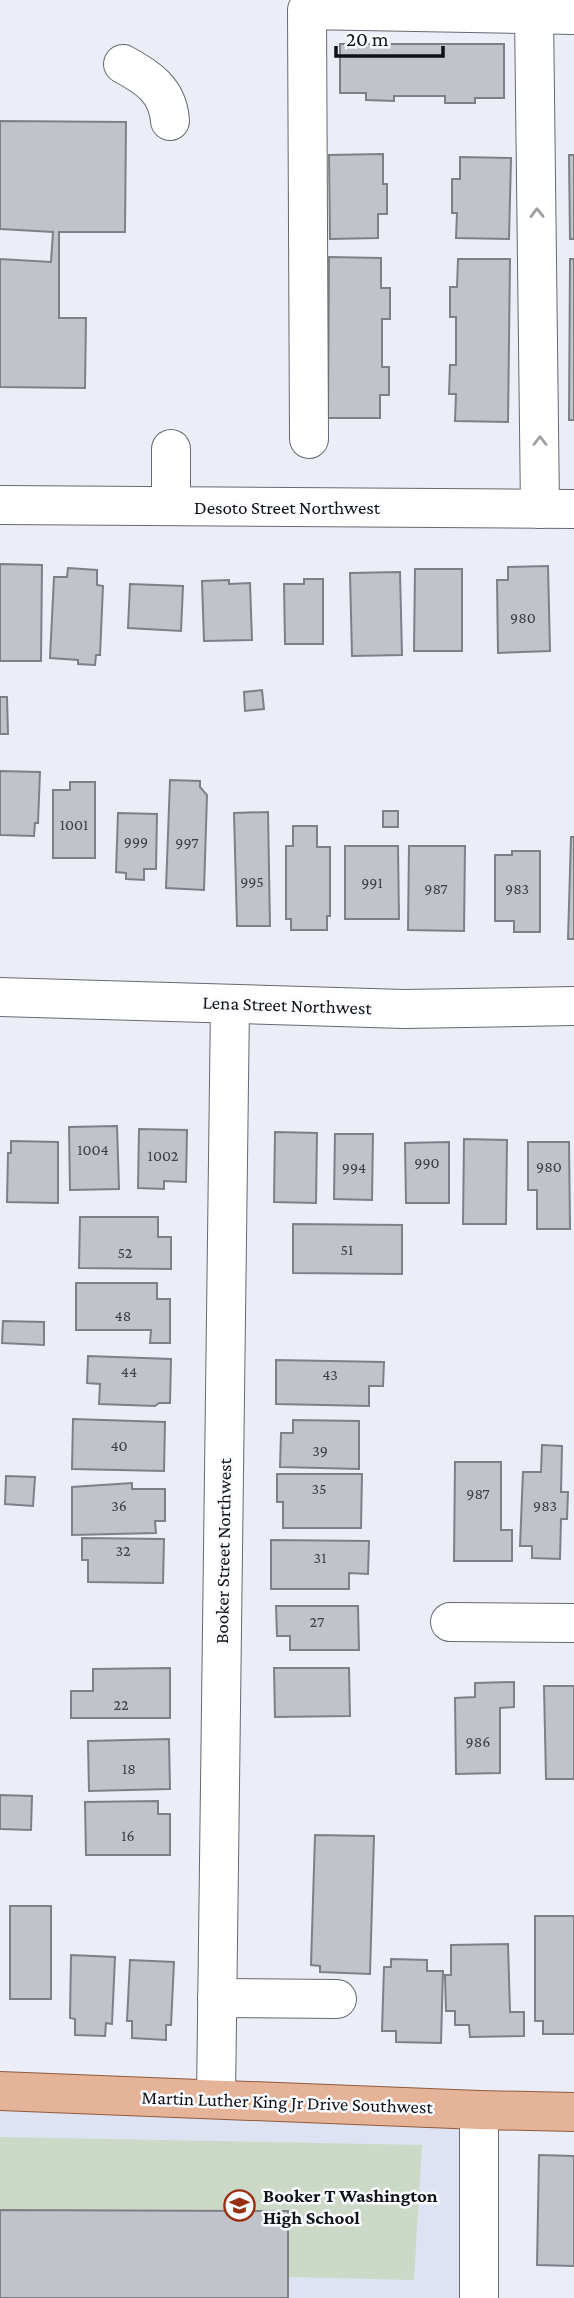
<svg xmlns="http://www.w3.org/2000/svg" width="574" height="2298" font-family="'Crimson Pro',serif">
<style>
.built{fill:#dde3f2}
.green{fill:#cbd9c6}
.building{fill:#c0c3ca;stroke:#7e8088;stroke-width:2}
.lines{fill:none;stroke-linecap:round;stroke-linejoin:round}
.minor-casing{stroke:#676970;stroke-width:40}
.major-casing{stroke:#905a3d;stroke-width:40}
.minor{stroke:#fff;stroke-width:38}
.major{stroke:#e5b398;stroke-width:38}
.oneway{stroke:#a0a0a1}
.labels{text-anchor:middle;dominant-baseline:central;stroke-width:5;stroke-linejoin:round;paint-order:stroke}
.number-label{font-size:16px;fill:#3d3e42}
.street-label{font-size:19px;fill:#111215;stroke:#fafbff}
.poi-label{font-size:19px;font-weight:bold;fill:#111215;stroke:#fafbff;text-anchor:start}
</style>
<rect width="100%" height="100%" fill="#ebeef6"/>
<path class="built" d="M0 2094 479 2115V2298H0Z"/>
<path class="green" d="M0 2137 422 2145 414 2280 288 2277 287 2211 0 2210Z"/>
<g class="building">
<path d="M340 44H504V98H475V103H445V96H394V101L366 100V93H340Z"/>
<path d="M0 121 126 122 125 232H59V318H86L85 388 0 387V259L51 262 53 232 0 229Z"/>
<path d="M383 154V184H387V214H378V238L330 239 329 155Z"/>
<path d="M569 155H574V239H570Z"/>
<path d="M460 157 511 158 509 239 456 238 457 213H452V179H460Z"/>
<path d="M329 257 381 258V288H390V319H382V367H389V395H380V418H328Z"/>
<path d="M458 259H510L508 422 455 421 456 394H449L450 365H456V317H450V287H457Z"/>
<path d="M570 259H574V420H569Z"/>
<path d="M0 564 42 565 41 661H0Z"/>
<path d="M548 566 550 651 498 653 497 580H508V567Z"/>
<path d="M68 568 97 570V585L103 586 100 655H96L95 665 78 664V660L50 658 54 577H67Z"/>
<path d="M415 569H462V651H414Z"/>
<path d="M400 572 402 655 352 656 350 573Z"/>
<path d="M304 579H323V644H285L284 584H304Z"/>
<path d="M229 580V584L250 583 252 640 204 641 202 581Z"/>
<path d="M130 584 183 586 181 631 128 628Z"/>
<path d="M262 690 264 709 245 711 244 692Z"/>
<path d="M0 697H7L8 734H0Z"/>
<path d="M0 771 40 772 38 823H35L34 836 0 835Z"/>
<path d="M170 780 200 781V787L207 795 204 890 166 888Z"/>
<path d="M70 782H95V858H53V790H70Z"/>
<rect x="383" y="811" width="15" height="16"/>
<path d="M268 812 270 926H237L234 813Z"/>
<path d="M118 813 157 814 156 869H144V880L126 879V873L116 872Z"/>
<path d="M293 826H317V847H330V916H327V930H291V919H286V846H293Z"/>
<path d="M571 837H574V939H568Z"/>
<path d="M345 846H398L399 919H345Z"/>
<path d="M409 846H465L464 931 408 930Z"/>
<path d="M512 851H540V932H514V921H495V855H512Z"/>
<path d="M117 1126 119 1189 70 1190 69 1127Z"/>
<path d="M139 1129 187 1130 186 1182 164 1181V1189L138 1188Z"/>
<path d="M275 1132 317 1133 316 1203 274 1202Z"/>
<path d="M335 1134H373L372 1200 334 1199Z"/>
<path d="M464 1139 507 1140 506 1224H463Z"/>
<path d="M11 1141 58 1142V1203L7 1202 8 1153H11Z"/>
<path d="M449 1142V1203H406L405 1143Z"/>
<path d="M528 1142H569L570 1229H537V1190H528Z"/>
<path d="M80 1217H158V1237H171V1269L79 1268Z"/>
<path d="M293 1224 402 1225V1274L293 1273Z"/>
<path d="M76 1283H157V1299H170V1343H150L151 1330H76Z"/>
<path d="M3 1321 44 1322V1345L2 1343Z"/>
<path d="M88 1356 171 1359 170 1403H159L155 1406 99 1404 100 1384 87 1383Z"/>
<path d="M276 1360 384 1362 383 1386H369V1406L276 1404Z"/>
<path d="M73 1419 165 1422 164 1471 72 1469Z"/>
<path d="M293 1420 359 1421V1469L280 1467 281 1433H293Z"/>
<path d="M542 1445 562 1446 561 1492H568L567 1519H561L560 1559 532 1558V1546H520L523 1472H541Z"/>
<path d="M455 1462H501V1530H512V1561H454Z"/>
<path d="M277 1474H362L361 1528H283V1502H277Z"/>
<path d="M6 1476 35 1477 33 1506 5 1504Z"/>
<path d="M132 1483V1489H165V1521H155L156 1533 72 1535V1487Z"/>
<path d="M82 1538 164 1539 163 1583 88 1582V1560H82Z"/>
<path d="M271 1540 369 1541 368 1574 349 1573V1589H271Z"/>
<path d="M276 1606H358L359 1650H290V1636H277Z"/>
<path d="M170 1668V1718H71V1691H93V1669Z"/>
<path d="M274 1668H349L350 1716 275 1717Z"/>
<path d="M514 1682V1707L500 1708V1773L456 1774 455 1698 475 1697V1683Z"/>
<path d="M544 1686H574V1779H546Z"/>
<path d="M169 1739 170 1789 89 1791 88 1741Z"/>
<path d="M0 1795 32 1796 31 1830 0 1829Z"/>
<path d="M158 1801V1814H170V1855H86L85 1802Z"/>
<path d="M315 1835 374 1836 370 1974 320 1972V1966L311 1965Z"/>
<rect x="10" y="1906" width="41" height="93"/>
<path d="M535 1916H574V2034H543V2021H535Z"/>
<path d="M508 1944 510 2012H524V2036L470 2037 469 2025H455V2011H446L445 1975H451V1945Z"/>
<path d="M71 1955 115 1957 112 2024 106 2023 105 2036 75 2035V2019L70 2018Z"/>
<path d="M391 1959 427 1960V1971H443L441 2043 396 2042V2031H382L384 1967H391Z"/>
<path d="M130 1960 174 1962 171 2025H166V2040L132 2038V2021H127Z"/>
<path d="M539 2155 574 2156V2266L537 2265Z"/>
<path d="M0 2210 288 2211V2298H0Z"/>
</g>
<g class="lines">
<defs>
<g id="minor">
<path d="M534 14 540 509"/>
<path d="M123 64C147 77 168 90 170 121"/>
<path d="M309 439 307 10 574 15"/>
<path d="M171 449V506"/>
<path d="M0 505 574 509"/>
<path d="M0 997 404 1009 574 1006"/>
<path d="M450 1622 574 1623"/>
<path d="M217 1998 337 1999"/>
<path d="M216 2098 230 1004"/>
<path d="M479 2298V2110"/>
</g>
<path id="major" d="M0 2091 479 2110 574 2112"/>
</defs>
<use href="#minor" class="minor-casing"/>
<use href="#major" class="major-casing"/>
<use href="#minor" class="minor"/>
<use href="#major" class="major"/>
</g>
<defs><path id="oneway-chevron" d="M-2-3.5L2.5 0L-2 3.5" fill="none" stroke-width="1.6" stroke-linecap="round" stroke-linejoin="round" transform="scale(1.75)"/></defs>
<g class="oneway">
<use href="#oneway-chevron" transform="translate(537 213) rotate(-91)"/>
<use href="#oneway-chevron" transform="translate(540 441) rotate(-90)"/>
</g>
<defs>
<symbol id="school-ring" viewBox="-11 -11 22 22"><circle r="9.5" fill="#fafbff" stroke="#973011" stroke-width="1.5"/><path d="M0-5L7-2L0 1L-7-2ZM-4 1L0 2.5L4 1V4Q0 6-4 4Z" fill="#973011"/></symbol>
</defs>
<g fill-rule="evenodd">
<use href="#school-ring" x="222" y="2188" width="35" height="35"/>
</g>
<g class="labels">
<g class="number-label">
<text x="523" y="617">980</text>
<text x="74" y="824">1001</text>
<text x="136" y="841">999</text>
<text x="187" y="842">997</text>
<text x="252" y="881">995</text>
<text x="372" y="882">991</text>
<text x="436" y="888">987</text>
<text x="517" y="888">983</text>
<text x="93" y="1149">1004</text>
<text x="163" y="1155">1002</text>
<text x="427" y="1162">990</text>
<text x="549" y="1166">980</text>
<text x="354" y="1167">994</text>
<text x="347" y="1249">51</text>
<text x="125" y="1252">52</text>
<text x="123" y="1315">48</text>
<text x="129" y="1371">44</text>
<text x="330" y="1374">43</text>
<text x="119" y="1445">40</text>
<text x="320" y="1450">39</text>
<text x="319" y="1488">35</text>
<text x="478" y="1493">987</text>
<text x="119" y="1505">36</text>
<text x="545" y="1505">983</text>
<text x="123" y="1550">32</text>
<text x="320" y="1557">31</text>
<text x="317" y="1621">27</text>
<text x="121" y="1704">22</text>
<text x="478" y="1741">986</text>
<text x="129" y="1768">18</text>
<text x="128" y="1835">16</text>
</g>
<g class="street-label">
<text x="287" y="507">Desoto Street Northwest</text>
<text transform="translate(287 1005) rotate(2)">Lena Street Northwest</text>
<text transform="translate(223 1551) rotate(-89)">Booker Street Northwest</text>
<text transform="translate(287 2102) rotate(2)">Martin Luther King Jr Drive Southwest</text>
</g>
<g class="poi-label">
<text x="263" y="2195">Booker T Washington<tspan x="263" dy="22">High School</tspan></text>
</g>
</g>
<path d="M336 46v10h107v-10" fill="none" stroke="#111215" stroke-width="3.5"/>
<text x="346" y="46" font-size="21" fill="#111215" stroke="#fafbff" stroke-width="5" paint-order="stroke">20 m</text>
</svg>
